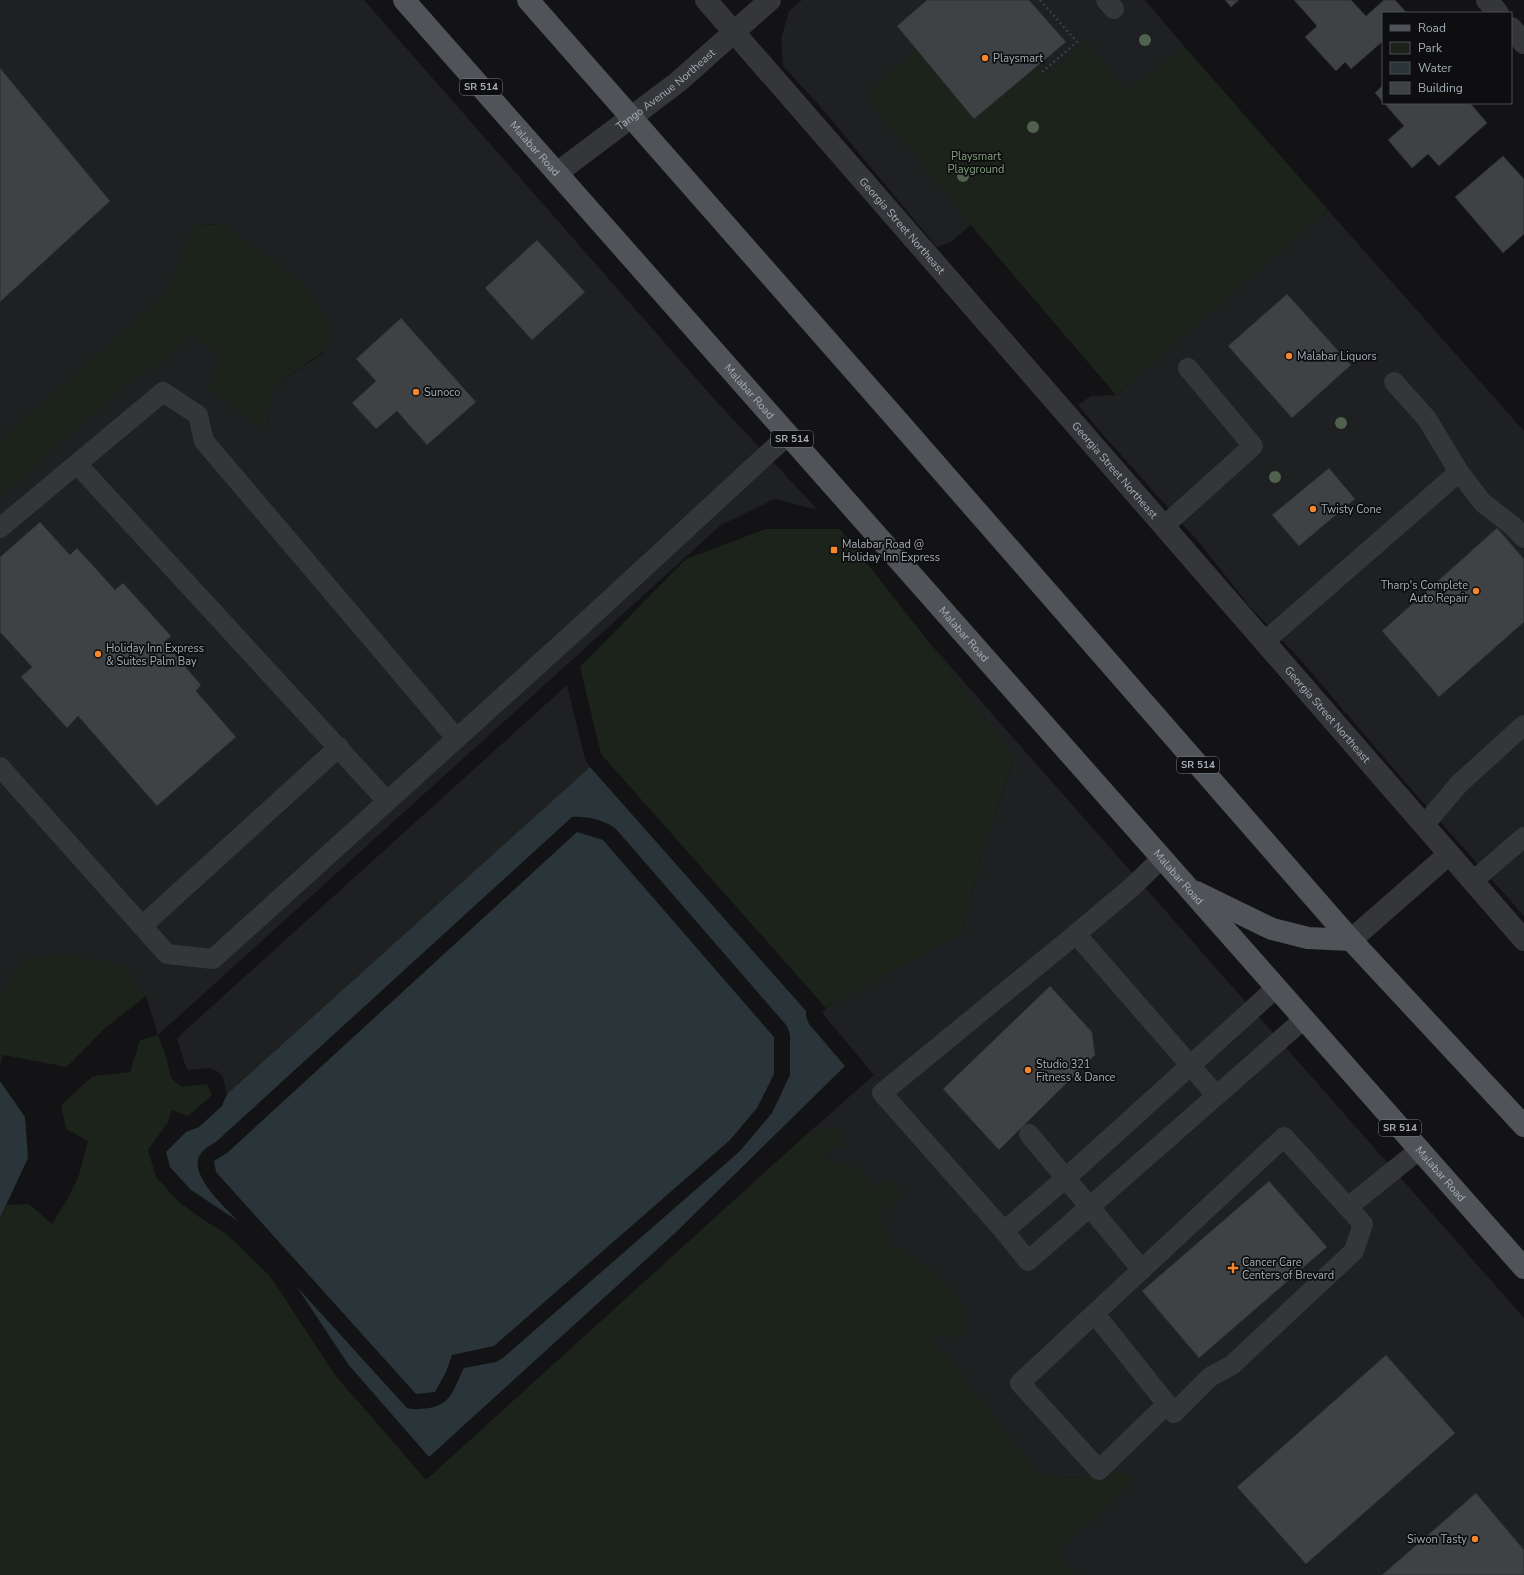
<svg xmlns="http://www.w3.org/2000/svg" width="1524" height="1575" font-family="'Nunito Sans',sans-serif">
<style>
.built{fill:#1f2022}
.green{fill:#1c231b}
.water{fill:#293539}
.building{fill:#3f4245;stroke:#2d2e31}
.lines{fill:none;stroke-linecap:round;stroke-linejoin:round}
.path{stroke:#3a3d41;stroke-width:2.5;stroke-dasharray:2 3;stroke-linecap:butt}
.service{stroke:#34363a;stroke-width:20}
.minor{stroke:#34363a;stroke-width:22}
.primary{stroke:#505459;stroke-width:22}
.tree{fill:#50614d}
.poi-dot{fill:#f4862b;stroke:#0e0e10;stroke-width:1.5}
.labels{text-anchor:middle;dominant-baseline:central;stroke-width:3.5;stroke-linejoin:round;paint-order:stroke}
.shield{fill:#0e0e10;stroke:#777d84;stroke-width:1}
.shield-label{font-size:10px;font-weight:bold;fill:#a4adb5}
.poi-label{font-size:11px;fill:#a4adb5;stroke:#0e0e10;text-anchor:start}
.street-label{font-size:11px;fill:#a4adb5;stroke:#0e0e10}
.park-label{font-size:11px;fill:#81a17b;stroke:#0e0e10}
</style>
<rect width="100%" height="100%" fill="#131315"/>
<g class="built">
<path d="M0 0H364L715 400 818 510 775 499 721 525 158 1035 146 996 124 965 7 982 0 994V497L130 381 164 360 190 333 221 356 207 388 256 423 266 427 273 387 326 351 227 224 194 225 171 289 0 446Z"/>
<path d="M802 0H1145L1184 46 1126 91 951 242 937 247 819 105 783 66 781 39 789 11Z"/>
<path d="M1328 210 1524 431V916L1404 781 1299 658 1251 608 1202 546 1098 429 1078 405 1091 396 1116 395Z"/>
<path d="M928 641 1524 1318V1575H1076L1064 1562 1058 1550 1135 1479 1115 1470 1085 1477 1057 1478 1034 1469 953 1363 929 1336 958 1299 937 1276 906 1250 887 1244 892 1234 877 1216 899 1199 872 1190 861 1170 824 1159 831 1149 828 1127 807 1134 874 1075 822 1013 826 1008 962 933 981 858 1014 758Z"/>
<path d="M567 685 585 759 590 767 227 1094 223 1077 217 1071 208 1068 189 1070 186 1068 177 1038Z"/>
</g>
<g class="green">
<path d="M1085 40 1126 91 1184 46 1328 210 1116 395 970 224 907 146 863 96 916 50 974 119 1037 66 1047 76Z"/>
<path d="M227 224 240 238 300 280 330 324 326 350 273 387 266 427 256 423 207 388 221 356 190 333 164 360 130 381 0 497V441L170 289 194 225Z"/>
<path d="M765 529H840L928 641 1014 758 981 858 962 933 826 1008 601 754 580 667 686 559Z"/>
<path d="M68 955 124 965 146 996 105 1028 67 1067 3 1055 0 1066V994L7 982 28 957Z"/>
<path d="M158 1035 166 1056 171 1078 182 1087 207 1084 212 1095 188 1116 172 1110 167 1124 148 1150 156 1177 179 1202 202 1219 228 1235 270 1276 335 1375 426 1480 807 1134 828 1127 842 1129 841 1147 831 1149 824 1159 861 1170 872 1189 885 1180 897 1184 899 1199 877 1216 892 1234 887 1244 906 1250 937 1276 958 1299 967 1315 963 1336 930 1337 953 1363 1034 1469 1057 1478 1085 1477 1115 1470 1136 1479 1058 1550 1064 1562 1076 1575H0V1218L7 1205 29 1204 52 1224 68 1198 79 1175 88 1141 66 1129 61 1105 93 1076 130 1072 140 1040Z"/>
</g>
<g class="water">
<path d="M590 767 806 1011V1016L809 1024 845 1066 674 1234 429 1457 348 1364 297 1287 407 1408C415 1410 421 1409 429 1408 452 1405 454 1387 464 1368L496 1362 504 1357 740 1151 772 1113 790 1075V1035L787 1026 616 829C604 820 587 816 572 817L217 1141C213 1144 206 1147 202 1152 184 1172 226 1208 238 1221L191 1190 170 1167 166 1152 186 1132 199 1127 222 1106 227 1094Z"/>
<path d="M577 832 603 840 774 1037V1074L757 1108 730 1140 494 1346 452 1355 446 1372 435 1392 416 1394 216 1172 214 1161 227 1153Z"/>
<path d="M0 1081 25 1117 28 1158 0 1218Z"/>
</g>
<g class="building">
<path d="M927 0H1029L1066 42 974 119 897 26Z"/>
<path d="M1225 0H1239L1231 7Z"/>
<path d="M1294 0H1351L1366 16 1384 0H1395L1407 13H1383V41L1351 69 1345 62 1336 71 1305 37 1317 26Z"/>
<path d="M0 68 110 201 0 302Z"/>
<path d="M1383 85V102L1375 93Z"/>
<path d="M1384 103H1470L1487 123 1439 166 1428 154 1412 168 1388 140 1404 126Z"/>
<path d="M1503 156 1524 179V234L1503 253 1455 197Z"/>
<path d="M537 240 585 292 532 340 485 288Z"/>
<path d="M1287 294 1351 365 1292 418 1228 346Z"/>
<path d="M401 318 476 402 427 445 397 411 376 429 352 403 376 381 356 359Z"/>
<path d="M1329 468 1355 499 1299 546 1272 515Z"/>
<path d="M40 522 70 555 77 548 115 590 123 583 171 636 164 642 201 685 196 691 236 737 157 806 78 716 67 728 21 677 32 667 0 632V557Z"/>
<path d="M1497 528 1524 559V622L1439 697 1382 631Z"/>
<path d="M1050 986 1092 1032 1095 1055 999 1150 943 1089Z"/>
<path d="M1269 1181 1327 1247 1199 1358 1142 1291Z"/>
<path d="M1386 1355 1455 1433 1306 1564 1237 1487Z"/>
<path d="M1476 1493 1524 1550V1575H1382Z"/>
</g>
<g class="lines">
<path class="path" d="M1040 0 1077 42 1042 72"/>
<g class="service">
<path d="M1106 0 1114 9"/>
<path d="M1394 382 1427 419 1459 472 1483 503 1513 526 1524 538"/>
<path d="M77 464 387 801"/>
<path d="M1164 526 1253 446 1188 368"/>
<path d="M0 528 163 392 198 415 204 441 457 739"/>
<path d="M1264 642 1459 472"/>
<path d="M0 767 167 954 213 959 581 626 788 435"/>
<path d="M1424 825 1460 783 1524 725"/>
<path d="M1162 858 1132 887 1076 934 1216 1095"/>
<path d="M1473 881 1524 837"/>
<path d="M142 926 339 747"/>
<path d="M1276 988 1066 1178 1004 1231 1028 1261 1304 1019"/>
<path d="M1029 1134 1142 1270"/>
<path d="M1348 1207 1419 1150"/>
<path d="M1004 1231 882 1093 1076 934"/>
<path d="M1095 1314 1174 1413 1210 1377 1232 1365 1354 1251 1363 1224 1284 1137 1020 1383 1099 1470 1167 1404"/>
</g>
<g class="minor">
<path id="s1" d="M706 0 1524 940"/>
<path d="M1487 0 1498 13"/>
<path d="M1511 28 1524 43"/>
<path id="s2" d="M557 173 678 82 770 0"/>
<path d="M1351 940 1449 854"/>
</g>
<g class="primary">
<path id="s3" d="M404 0 1524 1268"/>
<path d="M528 0 899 422 1351 940 1524 1126"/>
<path d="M1196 892 1272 929 1308 938 1351 940"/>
</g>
</g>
<g class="tree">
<circle cx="1145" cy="40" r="6"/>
<circle cx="1033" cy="127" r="6"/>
<circle cx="963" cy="176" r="6"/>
<circle cx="1341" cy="423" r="6"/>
<circle cx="1275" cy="477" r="6"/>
</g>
<g class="poi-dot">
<circle cx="985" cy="58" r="4"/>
<circle cx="1289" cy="356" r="4"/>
<circle cx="416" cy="392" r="4"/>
<circle cx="1313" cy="509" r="4"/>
<rect x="830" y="546" width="8" height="8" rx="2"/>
<circle cx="1476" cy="591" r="4"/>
<circle cx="98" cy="654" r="4"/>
<circle cx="1028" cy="1070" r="4"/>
<path d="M1231 1262h4v4h4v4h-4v4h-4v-4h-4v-4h4z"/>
<circle cx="1475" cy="1539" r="4"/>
</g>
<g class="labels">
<g class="shield">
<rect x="460" y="79" width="42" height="16" rx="3"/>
<rect x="771" y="431" width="42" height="16" rx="3"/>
<rect x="1177" y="757" width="42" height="16" rx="3"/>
<rect x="1379" y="1120" width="42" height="16" rx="3"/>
</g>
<g class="shield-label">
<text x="481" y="87">SR 514</text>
<text x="792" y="439">SR 514</text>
<text x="1198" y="765">SR 514</text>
<text x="1400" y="1128">SR 514</text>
</g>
<g class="poi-label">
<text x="993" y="58">Playsmart</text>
<text x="1297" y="356">Malabar Liquors</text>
<text x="424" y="392">Sunoco</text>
<text x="1321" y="509">Twisty Cone</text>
<text x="842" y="544">Malabar Road @<tspan x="842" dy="13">Holiday Inn Express</tspan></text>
<text x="1468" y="585" text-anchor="end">Tharp's Complete<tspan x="1468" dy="13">Auto Repair</tspan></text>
<text x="106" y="648">Holiday Inn Express<tspan x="106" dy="13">&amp; Suites Palm Bay</tspan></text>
<text x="1036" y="1064">Studio 321<tspan x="1036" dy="13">Fitness &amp; Dance</tspan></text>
<text x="1242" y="1262">Cancer Care<tspan x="1242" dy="13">Centers of Brevard</tspan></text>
<text x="1467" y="1539" text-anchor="end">Siwon Tasty</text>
</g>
<g class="street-label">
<text stroke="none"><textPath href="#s2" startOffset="137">Tango Avenue Northeast</textPath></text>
<text stroke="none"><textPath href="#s3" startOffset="198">Malabar Road</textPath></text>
<text stroke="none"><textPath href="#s1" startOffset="299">Georgia Street Northeast</textPath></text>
<text stroke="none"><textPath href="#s3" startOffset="522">Malabar Road</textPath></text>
<text stroke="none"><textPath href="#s1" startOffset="623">Georgia Street Northeast</textPath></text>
<text stroke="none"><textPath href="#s3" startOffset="846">Malabar Road</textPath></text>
<text stroke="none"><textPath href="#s1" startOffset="947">Georgia Street Northeast</textPath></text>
<text stroke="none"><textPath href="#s3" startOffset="1170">Malabar Road</textPath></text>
<text stroke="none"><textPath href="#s3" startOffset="1566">Malabar Road</textPath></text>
</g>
<g class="park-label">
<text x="976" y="156">Playsmart<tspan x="976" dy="13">Playground</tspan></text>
</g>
</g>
<rect x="1382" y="12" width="130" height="92" fill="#0e0e10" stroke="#4a4e52"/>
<rect x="1390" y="25" width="20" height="6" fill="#505459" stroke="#4a4e52"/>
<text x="1418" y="32" font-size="12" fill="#a4adb5">Road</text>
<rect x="1390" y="42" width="20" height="12" fill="#1c231b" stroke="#4a4e52"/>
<text x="1418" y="52" font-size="12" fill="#a4adb5">Park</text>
<rect x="1390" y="62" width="20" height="12" fill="#293539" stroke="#4a4e52"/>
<text x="1418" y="72" font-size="12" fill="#a4adb5">Water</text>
<rect x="1390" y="82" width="20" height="12" fill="#3f4245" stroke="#4a4e52"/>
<text x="1418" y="92" font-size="12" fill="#a4adb5">Building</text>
</svg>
